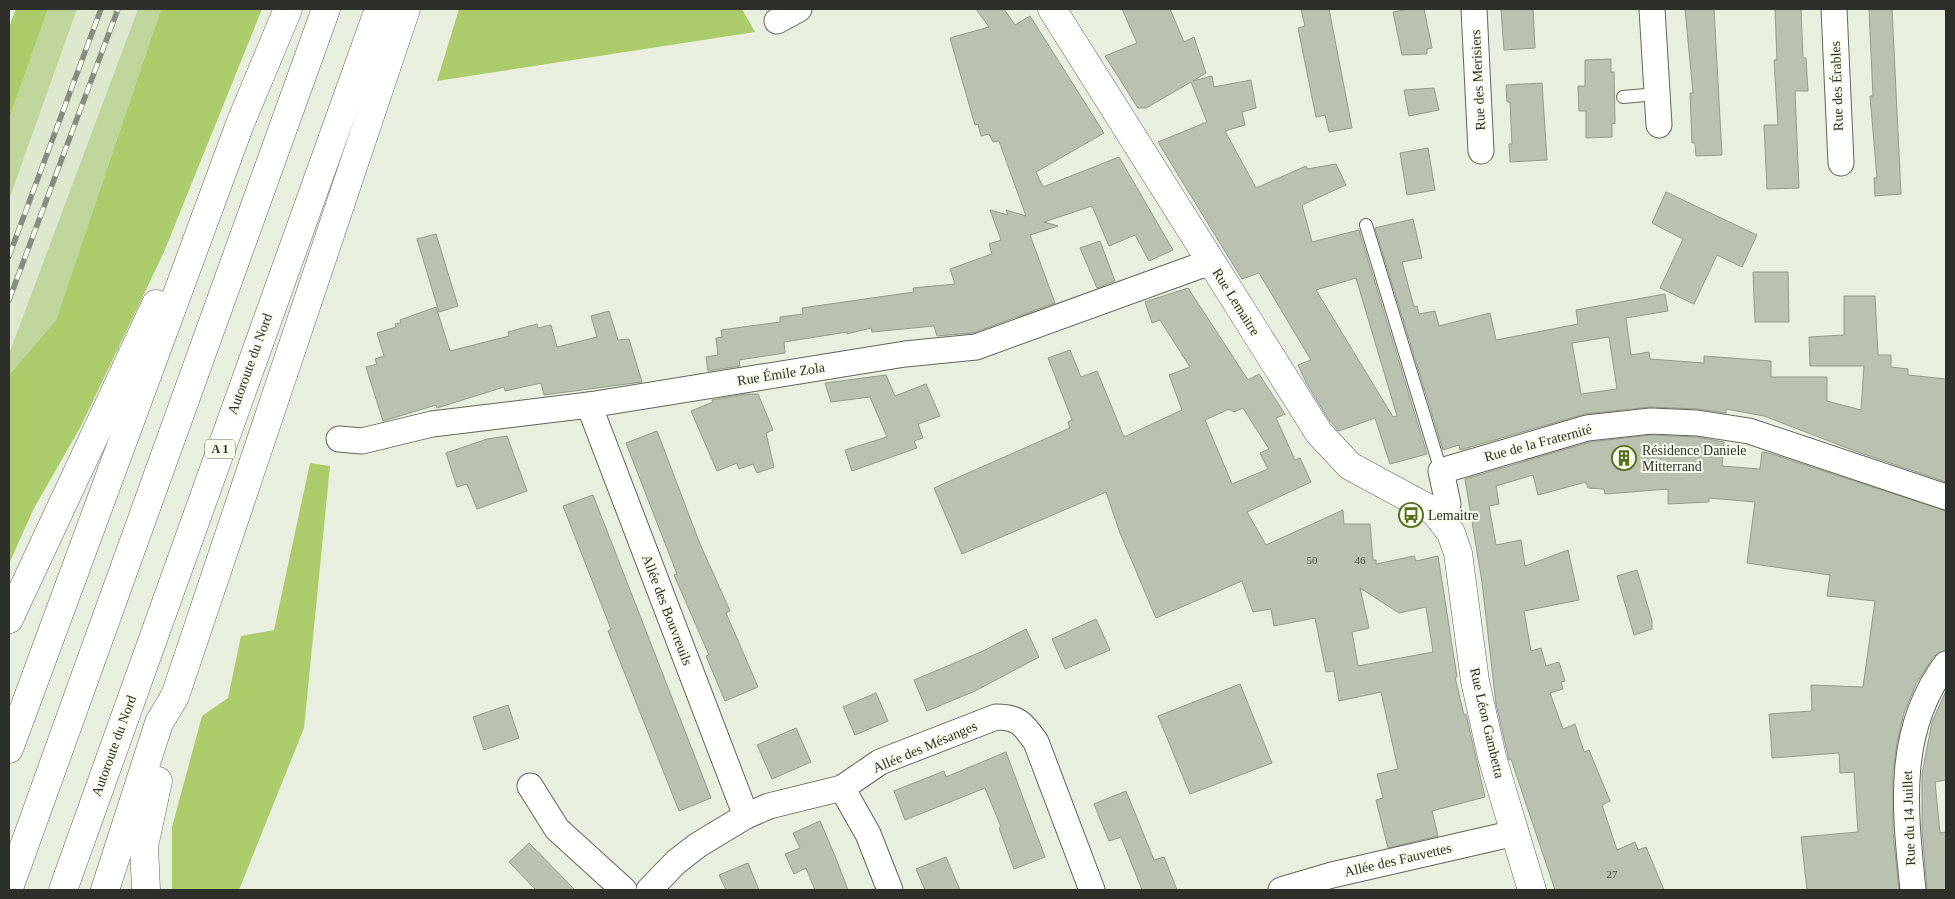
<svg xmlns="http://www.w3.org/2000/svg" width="1955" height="899" font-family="'Times New Roman',serif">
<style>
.built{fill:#dee8cf}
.green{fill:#bfd59b}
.forest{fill:#accc6b}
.building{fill:#bac1b0;stroke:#959b8b;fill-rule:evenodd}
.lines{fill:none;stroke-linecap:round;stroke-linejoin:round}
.service-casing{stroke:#616758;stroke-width:14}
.minor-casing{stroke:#616758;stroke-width:27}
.tertiary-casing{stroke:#616758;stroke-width:29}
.motorway-casing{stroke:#616758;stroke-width:29}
.service{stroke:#fff;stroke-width:12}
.minor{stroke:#fff;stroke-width:25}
.tertiary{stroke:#fff;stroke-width:28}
.motorway{stroke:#fff;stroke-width:28}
.rail-casing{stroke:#878c80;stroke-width:5.5}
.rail{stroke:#f6fdeb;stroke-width:4;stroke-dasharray:11;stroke-linecap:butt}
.labels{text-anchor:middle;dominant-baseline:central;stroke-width:4;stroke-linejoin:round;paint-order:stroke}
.number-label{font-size:11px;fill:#50544b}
.shield{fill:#f6fdeb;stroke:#696e63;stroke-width:1}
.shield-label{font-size:12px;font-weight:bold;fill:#2d3029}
.street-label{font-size:14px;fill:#2d3029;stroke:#f6fdeb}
.poi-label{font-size:14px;fill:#2d3029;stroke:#f6fdeb;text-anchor:start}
</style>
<rect width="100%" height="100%" fill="#e8efde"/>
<path class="built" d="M77 9H138L9 354V200Z"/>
<g class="green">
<path d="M48 9H77L9 200V119Z"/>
<path d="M138 9H161L56 320 9 375V354Z"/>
</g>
<g class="forest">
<path d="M16 9H48L9 119V27Z"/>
<path d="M161 9H262L164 252 81 426 33 510 9 564V375L56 320Z"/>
<path d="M459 9H742L755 32 437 81Z"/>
<path d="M310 463 330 466 304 728 239 890H172V827L202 716 228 698 241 636 274 630Z"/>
</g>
<g class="building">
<path d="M976 9H1004L1015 25 1030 16 1104 133 1036 172 1043 187 1119 157 1173 250 1149 261 1135 235 1109 246 1092 206 1044 222 1058 226 1030 235 1055 303 973 333 937 336 934 326 872 332 871 328 847 334V332L784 342 785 353 739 360 740 366 708 371 706 357 718 355 716 338 722 337 721 330 780 322V317L803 314 802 308 914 292 913 288 955 284 950 269 992 254 989 244 1001 240 990 210 1008 215 1006 210 1026 216 999 141 993 142 989 134 981 136 978 124 975 125 950 38 989 27Z"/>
<path d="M1122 9H1170L1184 42 1194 37 1206 73 1193 81 1212 76 1214 87 1251 80 1256 108 1242 112 1245 125 1225 131 1256 188 1306 166 1307 169 1336 164 1346 185 1302 205 1312 242 1359 230 1427 454 1390 464 1375 418 1339 431 1329 420 1307 384 1298 365 1311 360 1259 273 1242 279 1158 142 1207 122 1191 82 1146 108H1138L1105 56 1137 43ZM1356 278 1397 416 1393 417 1316 290Z"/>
<path d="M1301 9H1329L1352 128 1329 132 1325 115 1316 117 1298 28 1305 26Z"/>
<path d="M1409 9H1424L1432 48 1427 49V54L1402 55 1393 12Z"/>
<path d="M1501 9H1533L1535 48 1504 50Z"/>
<path d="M1685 9H1714L1722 155 1696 156 1695 143H1692L1690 93H1693Z"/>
<path d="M1775 9H1801L1803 58H1806L1808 91H1795L1799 188 1767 189 1764 125H1778L1774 60H1777Z"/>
<path d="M1869 9H1892L1901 194 1875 196 1874 178H1877L1870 96H1873Z"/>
<path d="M1611 59V72H1614L1615 124 1612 123V137L1586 138V111H1579L1578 86H1585V60Z"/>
<path d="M1542 83 1547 160 1510 162 1509 144H1512L1510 102H1507L1506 85Z"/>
<path d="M1434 88 1439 110 1409 116 1404 90Z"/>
<path d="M1428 148 1435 190 1407 195 1400 153Z"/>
<path d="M1666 192 1757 235 1742 267 1717 255 1694 304 1660 288 1683 239 1652 223Z"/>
<path d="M1413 219 1422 258 1402 262 1414 307 1417 306 1419 314 1435 311 1439 326 1490 313 1496 340 1578 324 1576 310 1665 294 1668 311 1626 318 1631 355 1649 352 1650 359 1704 363V356L1771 361V377H1827V401L1861 410 1864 366H1810L1809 337 1844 335V296H1875L1878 355H1891V367L1908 369V375L1946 379V482L1855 451 1764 416 1726 409V413L1698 409 1650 407 1585 414 1460 450 1459 445 1443 450 1375 228ZM1609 337 1617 389 1581 394 1572 343Z"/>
<path d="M436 234 458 306 439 312 417 239Z"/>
<path d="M1100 241 1115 281 1097 288 1080 248Z"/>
<path d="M1753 272H1788L1789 322H1755Z"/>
<path d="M1188 288 1248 380 1259 374 1285 414 1276 418 1295 460 1300 458 1311 482 1247 512 1266 545 1343 510 1344 524H1370L1373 560H1376V564L1414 556 1416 561 1438 556 1457 677H1455L1464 715 1466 714 1485 797 1432 811 1438 836 1388 848 1376 800 1383 798 1377 774 1398 769 1381 692 1339 701 1334 671 1326 672 1315 618 1274 626 1271 609 1253 612 1242 581 1156 618 1120 533 1106 492 962 554 934 488 1070 428 1068 422 1072 420 1048 358 1070 350 1081 377 1097 371 1124 437 1182 410 1169 375 1190 367 1160 320 1152 323 1145 302ZM1243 408 1269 449 1260 453 1268 469 1232 484 1205 420 1229 409 1234 412ZM1360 588 1399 613 1426 607 1433 652 1358 666 1352 632 1369 628Z"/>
<path d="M436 307 450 351 509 336 508 332 537 324 538 328 551 325 557 347 597 337 591 316 609 311 618 340 629 339 642 382 544 395 541 383 505 391 504 387 437 408 436 405 383 421 366 367 377 364 375 359 384 356 377 333 396 327 395 324 401 323 400 320Z"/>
<path d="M886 375 895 396 926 384 940 416 918 424 923 438 914 441 917 448 852 471 845 450 887 437 870 397 831 402 825 383Z"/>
<path d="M745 394H758L773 430 766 433 774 467 757 473 753 464 739 469 737 463 717 471 691 411 713 402 712 400Z"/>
<path d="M657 431 700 544 730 611 726 613 758 687 725 701 706 656 709 655 674 575 677 574 626 443Z"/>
<path d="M1651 435 1696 437 1724 442 1722 466 1760 469 1762 452 1769 453 1946 511V650L1934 656 1916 684 1904 713 1897 743 1893 771V832L1899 890H1807L1801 837 1858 832 1854 772 1840 773 1839 753 1772 758 1771 739 1769 714 1812 711 1811 685 1863 687 1875 601 1827 596 1830 575 1747 563 1755 502 1709 498V502L1668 504V489L1605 494 1604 489 1588 488 1586 482 1538 495 1533 475 1496 486 1499 504 1489 506 1496 545 1521 540 1525 566 1568 550 1579 600 1524 611 1531 651 1541 648 1546 666 1559 662 1565 681 1561 682 1563 689 1550 693 1563 729 1575 724 1584 752 1589 750 1610 801 1602 805 1617 850 1635 842 1638 850 1646 847 1664 890H1555L1511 759 1509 760 1496 704 1482 582 1465 479 1590 442Z"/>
<path d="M507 436 527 491 477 509 467 484 457 487 446 453 487 439Z"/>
<path d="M593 495 711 798 679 811 608 631 611 629 563 506Z"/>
<path d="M1637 570 1652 621V629L1634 635 1617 576Z"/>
<path d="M1096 619 1110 650 1065 669 1052 639Z"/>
<path d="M1026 629 1039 657 975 691 927 711 914 680 983 651Z"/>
<path d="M1240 684 1272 763 1190 794 1158 716Z"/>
<path d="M1946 691V780L1935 782 1940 833 1946 832V890H1927L1922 830V774L1932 722Z"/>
<path d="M876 693 888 721 855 735 843 707Z"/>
<path d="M508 705 519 738 484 750 473 717Z"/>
<path d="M796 728 811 762 772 779 757 745Z"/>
<path d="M1006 752 1045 857 1014 869 999 828 1001 827 985 788 905 820 894 791 944 771 946 777Z"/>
<path d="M1126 791 1154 860 1164 857 1177 890H1142L1121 837 1109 841 1094 804Z"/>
<path d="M820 821 835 856 848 890H815L806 868 794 874 785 854 800 848 793 833Z"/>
<path d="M529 843 575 890H536L509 862Z"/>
<path d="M946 857 960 890H925L916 869Z"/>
<path d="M748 863 759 890H726L719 875Z"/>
</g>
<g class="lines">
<defs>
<g id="service">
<path d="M1623 97 1657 94"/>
<path d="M1366 225 1441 471"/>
</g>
<g id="minor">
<path d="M1474 9 1481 151"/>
<path d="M1652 9 1659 125"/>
<path d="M1834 9 1841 163"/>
<path d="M777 21 799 9"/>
<path d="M589 405 746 816"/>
<path d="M339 439 362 441 432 424 589 405 905 354 976 347 1199 266 1212 263"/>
<path d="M1444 520 1448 504 1441 471 1587 428 1651 421 1697 423 1749 431 1946 497"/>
<path d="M530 786 557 829 624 890"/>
<path d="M842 788 868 834 890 890"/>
<path d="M649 890 676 862 698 845 746 816 769 806 842 788 880 762 996 717C1019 717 1023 724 1036 742L1092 890"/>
<path d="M1281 890 1332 875 1515 833"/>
<path d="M1913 890C1905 811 1895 732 1946 664"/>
</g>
<path id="tertiary" d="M1052 9 1319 433 1350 466 1435 512 1451 533 1458 553 1475 681 1492 757 1532 890"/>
<g id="motorway">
<path d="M9 619 156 304"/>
<path d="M9 749 240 124 288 9"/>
<path d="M9 888 326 9"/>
<path d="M63 890 379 9"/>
<path d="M105 890 159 723 175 696 406 9"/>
<path d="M146 890 144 846 158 781"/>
</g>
</defs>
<use href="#service" class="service-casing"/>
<use href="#minor" class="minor-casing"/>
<use href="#tertiary" class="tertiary-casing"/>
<use href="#motorway" class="motorway-casing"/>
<use href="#service" class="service"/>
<use href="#minor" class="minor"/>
<use href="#tertiary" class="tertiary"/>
<use href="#motorway" class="motorway"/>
<defs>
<g id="rail">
<path d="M9 256 101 9"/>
<path d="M9 300 118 9"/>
</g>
</defs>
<use href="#rail" class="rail-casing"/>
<use href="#rail" class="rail"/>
</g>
<defs>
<symbol id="building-ring" viewBox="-11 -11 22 22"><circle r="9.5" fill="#f6fdeb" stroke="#566e1e" stroke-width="1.5"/><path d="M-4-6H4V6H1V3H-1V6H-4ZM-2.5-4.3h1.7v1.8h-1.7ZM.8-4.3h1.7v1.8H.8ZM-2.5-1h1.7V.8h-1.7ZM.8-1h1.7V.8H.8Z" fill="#566e1e"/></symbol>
<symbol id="bus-ring" viewBox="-11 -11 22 22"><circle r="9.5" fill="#f6fdeb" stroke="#566e1e" stroke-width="1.5"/><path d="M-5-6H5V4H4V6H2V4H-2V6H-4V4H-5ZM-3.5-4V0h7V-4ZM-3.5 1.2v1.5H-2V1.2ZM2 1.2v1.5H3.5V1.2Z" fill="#566e1e"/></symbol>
</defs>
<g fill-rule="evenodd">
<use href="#building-ring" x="1610" y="444" width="28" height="28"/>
<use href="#bus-ring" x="1397" y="501" width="28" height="28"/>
</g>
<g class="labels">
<g class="number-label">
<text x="1312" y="560">50</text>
<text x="1360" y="560">46</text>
<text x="1612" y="874">27</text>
</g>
<rect class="shield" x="205" y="439.5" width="30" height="19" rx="4"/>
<g class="shield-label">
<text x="220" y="449">A 1</text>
</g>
<g class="street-label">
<text transform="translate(1478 80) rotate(-93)">Rue des Merisiers</text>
<text transform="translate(1837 86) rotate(-92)">Rue des Érables</text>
<text transform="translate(1236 302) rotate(58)">Rue Lemaitre</text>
<text transform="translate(250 364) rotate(-70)">Autoroute du Nord</text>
<text transform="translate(781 374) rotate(-9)">Rue Émile Zola</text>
<text transform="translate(1538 443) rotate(-15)">Rue de la Fraternité</text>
<text transform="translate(667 610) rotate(69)">Allée des Bouvreuils</text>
<text transform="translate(1487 723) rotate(77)">Rue Léon Gambetta</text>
<text transform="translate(114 746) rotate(-70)">Autoroute du Nord</text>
<text transform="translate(925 747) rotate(-23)">Allée des Mésanges</text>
<text transform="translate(1909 818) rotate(-92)">Rue du 14 Juillet</text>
<text transform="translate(1398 860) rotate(-13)">Allée des Fauvettes</text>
</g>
<g class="poi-label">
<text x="1642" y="450">Résidence Daniele<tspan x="1642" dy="16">Mitterrand</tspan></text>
<text x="1428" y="515">Lemaitre</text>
</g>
</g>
<rect width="1955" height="899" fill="none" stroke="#2d3029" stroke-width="20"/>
</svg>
